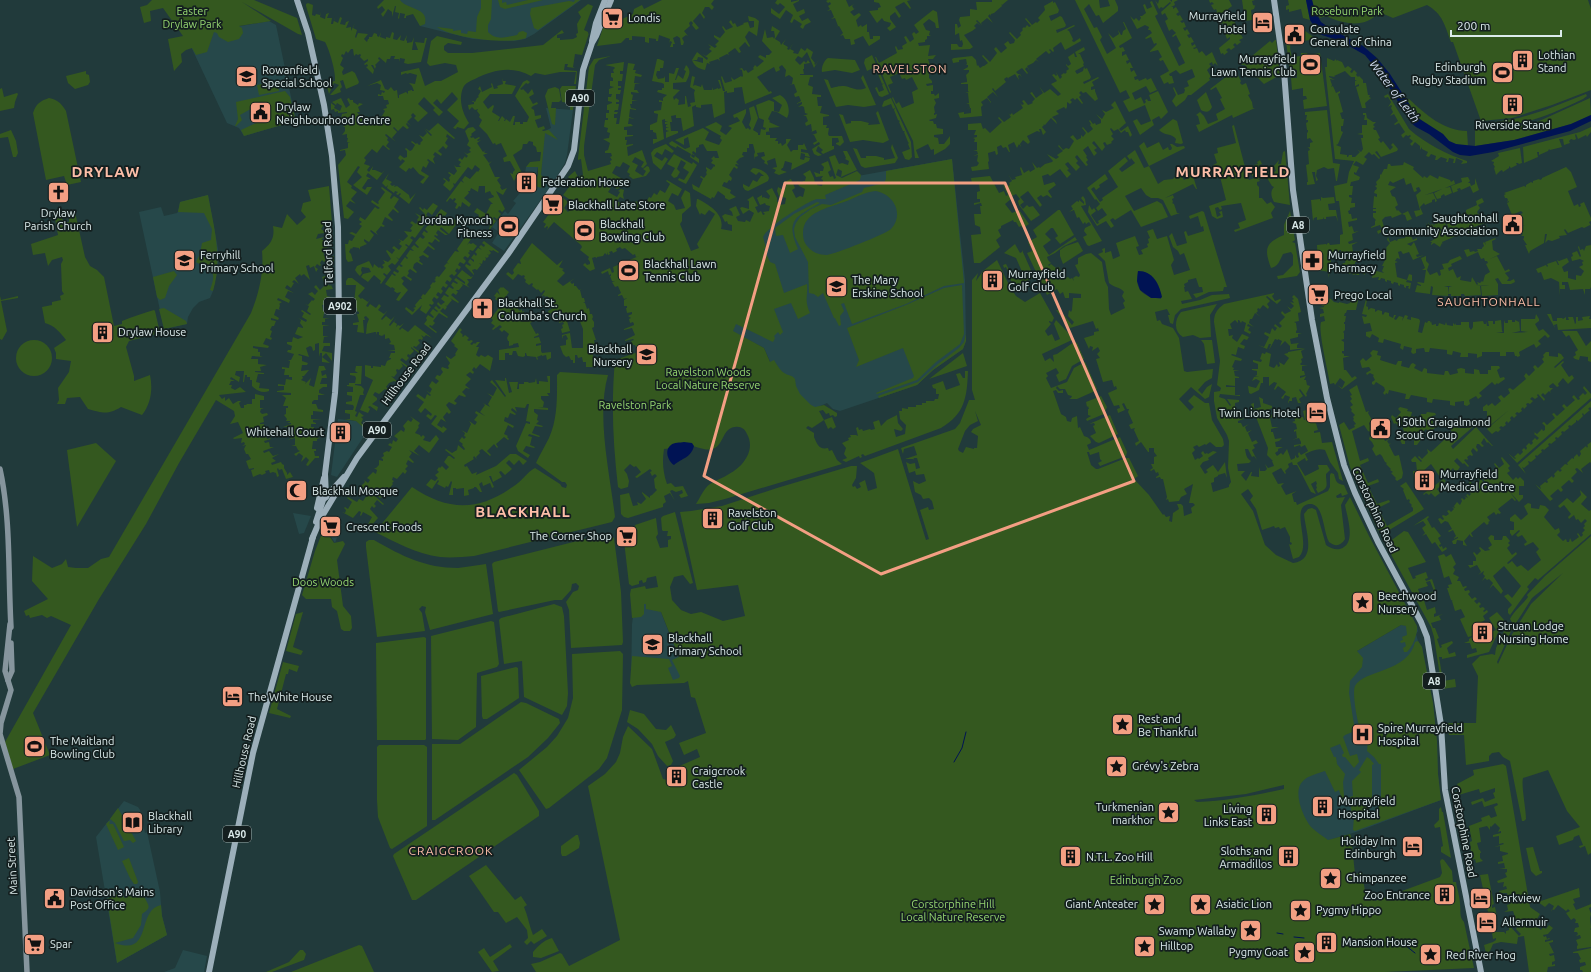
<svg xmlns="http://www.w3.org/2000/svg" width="1591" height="972" font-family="Ubuntu,sans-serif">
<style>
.built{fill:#26484a}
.green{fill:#34581f;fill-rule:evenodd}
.water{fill:#001354}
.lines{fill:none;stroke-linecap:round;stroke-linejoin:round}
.stream{stroke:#001354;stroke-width:1}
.secondary{stroke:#86959d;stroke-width:5.5}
.primary{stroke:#9cafba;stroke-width:6}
.marked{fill:none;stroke:#f39f83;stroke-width:3;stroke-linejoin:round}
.labels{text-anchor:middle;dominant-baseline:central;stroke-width:3.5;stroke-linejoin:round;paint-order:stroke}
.shield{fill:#141f1f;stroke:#a0aeae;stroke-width:1}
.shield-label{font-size:10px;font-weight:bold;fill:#dcebeb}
.park-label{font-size:11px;fill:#96d771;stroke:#141f1f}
.poi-label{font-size:11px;fill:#dcebeb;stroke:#141f1f;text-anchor:start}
.street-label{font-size:11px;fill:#dcebeb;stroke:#141f1f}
.neighbourhood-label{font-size:12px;letter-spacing:1px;fill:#fdbea8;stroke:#141f1f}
.water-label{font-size:12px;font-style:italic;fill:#cfdaee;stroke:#141f1f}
.district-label{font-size:15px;font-weight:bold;letter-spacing:1px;fill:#fdbea8;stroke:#141f1f}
</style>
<rect width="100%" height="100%" fill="#213a3b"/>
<g class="built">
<path d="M394 0H581L534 34 525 39 514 41 473 39 420 26 414 13Z"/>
<path d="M269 21 276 25 296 121 244 136 239 128 227 123 186 36Z"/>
<path d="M546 108 573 110 567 155 565 163 552 184 504 251 492 243 499 232 492 227 505 211 508 214 516 203 513 201 520 193V182L525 173 526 167H538L535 181 541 175 543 132 551 128Z"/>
<path d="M952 159 965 280 966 341 963 349 933 370 917 385 840 411 833 409 827 403 818 407 807 408 776 375 764 348 733 332 695 252 841 179Z"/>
<path d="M208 195 218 249V267L213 291 210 298 199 302 193 308 188 317 187 324 164 329 139 212 161 207 164 216 177 213 178 212 180 202Z"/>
<path d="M338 419 356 421 368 430 337 477 331 475Z"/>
<path d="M293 513 311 516 304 533 299 534Z"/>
<path d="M328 523 342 524 335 543 326 529 323 527 324 525Z"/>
<path d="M657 602 688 681 631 685 632 624 633 617 644 604Z"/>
<path d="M1401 625 1417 626 1418 631 1416 634 1418 641 1422 647 1433 703 1437 741 1438 774 1441 800 1356 832 1309 846 1284 785 1357 651Z"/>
<path d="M124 801 138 807 140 810 145 833 147 832 160 892 162 916 167 935 117 963 96 837Z"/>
<path d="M183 950 207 956 204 972H164L175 968Z"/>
</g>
<g class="green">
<path d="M152 0H254L297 18 302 35 298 34 242 2 271 21 239 26 242 28 243 33 239 39 228 42 219 37 217 33 214 32 207 52 196 55 192 48 186 50 181 54 182 62 174 71 168 39 183 36 163 8 150 11 151 21 144 23 140 7 147 5Z"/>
<path d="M384 0H400C407 10 429 7 425 24L420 26 413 14 406 16V18H404L405 14 400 13 399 19 398 18 399 13 395 12 396 6H395L392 17V12L388 9 383 17 381 14 385 10 382 6 378 9 377 7Z"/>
<path d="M481 0H492L491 19 488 25V32C497 41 506 37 517 35L519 32 523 31 527 33 526 38C509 45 452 38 437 27L453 29V31L461 30V33L467 34 468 31 476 32 477 17 481 8Z"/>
<path d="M498 0H502V3L506 2 507 5 528 0H543L505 9 500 7Z"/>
<path d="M575 0H580L538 30 534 28 530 14 531 8 569 1 574 2Z"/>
<path d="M662 0H714L711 4 714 7 712 10 709 7H705L702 13 705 17 704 19 700 13 693 21 699 28 696 30 692 25 693 23 691 21 689 23 690 26 684 31 688 36 686 35 682 38 684 42 683 45H681L680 38 677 36 673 38 675 44H673V47H670L672 42 670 41 669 44 670 39 659 35 658 41H656V39L649 38V43L645 42V37L632 36V40H629V38H626L621 43 597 46 603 28 633 14 634 9 642 5 644 9Z"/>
<path d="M777 0H791V2L799 0V1L793 4 797 12 804 9 805 13 799 16 802 21 808 18 811 22 805 25 803 29 800 27 802 24 794 19 792 23 790 22 793 15 786 10 780 19 771 13V8L779 14 785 7 780 3 778 5 775 3Z"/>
<path d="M828 0H846L849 7 854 4 852 6 854 9 856 8 850 12 854 16 859 13 861 15 856 20 858 27 861 25 862 27 867 24V32H869L870 39H873V36H880V39L869 46 863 36 854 40 855 44 851 45 850 39H845L843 35 840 36 843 33 839 26 835 27 838 26 835 18 831 19 834 17 831 10 827 11 830 9 828 6 831 4 830 2 828 3 826 1Z"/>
<path d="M874 0H911L907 1 911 8 910 9 904 2 895 7 901 16 899 18 895 12 890 16V19L896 27 890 31 887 28 890 26 891 23 884 21 882 18 877 23 869 11 878 10V8L881 7 879 3 874 2Z"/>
<path d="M992 0H1008L1002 5 1001 4 1002 6 994 13 991 14V16L990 14 988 16 993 23 987 18 981 23 982 25 977 20 976 21 981 26 977 23 974 26 976 28 972 31 976 35 972 31 964 35 973 47 970 49 951 50V44H957L959 47H962L963 44 962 40 960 41 959 33 955 35V24H957L958 28 961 26 959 20 960 17 970 16V9L977 10 976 2H992Z"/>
<path d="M1075 0H1099L1100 8 1110 6 1108 0H1115L1118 7V11L1103 23 1099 15 1096 16 1089 4 1084 9 1094 28 1097 27 1102 37 1100 40 1107 54 1116 48 1108 33 1113 38 1119 34 1118 30 1121 35H1122L1123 31 1126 29 1123 22H1124L1132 38 1119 46 1120 48 1123 47 1125 51 1122 52V56L1126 54 1129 60 1126 61 1127 64 1130 62 1133 68H1130L1131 72 1134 70 1137 76 1134 77 1135 80 1138 79 1139 81 1146 78 1147 80 1151 78 1157 90 1150 93 1146 86 1132 93 1135 100 1141 97 1144 104 1146 102 1145 100 1147 99 1148 101H1151L1149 95 1158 91 1168 112 1161 119 1159 116 1152 120 1154 125 1140 135 1133 121 1137 119 1141 125 1151 121 1145 105 1129 112 1123 101 1130 98 1126 90 1120 93Z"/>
<path d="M1155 0 1158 4 1159 0H1170L1172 2V0H1178L1174 2 1175 5 1171 7H1173V9L1176 7 1179 12 1176 14 1178 16 1180 15 1183 20 1180 21 1182 23 1184 22 1186 27 1183 28 1185 31 1187 29 1190 34 1187 35 1189 38 1191 37 1194 42 1191 43 1192 46 1195 44 1196 47 1193 48 1194 49 1197 48 1199 53 1202 51 1206 56 1212 52 1218 66 1215 63 1213 65 1212 62 1209 64 1211 66 1207 70 1211 77 1209 78 1210 80 1191 95H1188L1185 100 1176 107 1172 101 1176 95 1173 88 1174 87 1178 95 1184 93 1185 90 1184 88 1189 86 1187 81 1195 77 1192 69 1180 74 1176 70 1169 74 1170 76H1172L1174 83 1169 84 1168 82 1164 84 1160 76 1169 71 1163 60 1160 61 1159 59 1162 57 1158 50 1150 52V51L1157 44 1156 43 1154 44 1151 37 1146 39 1145 38 1152 33 1150 30H1148L1149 27 1145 25 1137 29 1130 16 1134 20 1136 18 1139 21 1141 18 1140 16H1142L1146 13 1143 5 1145 4 1147 9 1152 7 1150 2 1152 1 1158 14 1155 16 1179 66 1185 63 1178 48 1181 45 1176 35 1173 37 1172 36 1176 33 1172 29 1169 31 1165 21 1168 19 1165 13 1162 15 1161 12 1171 3 1170 2 1163 8 1161 7 1159 9Z"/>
<path d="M1209 0H1229L1232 6 1228 9 1240 33 1243 38 1239 40 1241 42 1237 45 1235 43 1233 45 1235 47 1231 50 1229 48 1226 50 1228 52 1224 55 1223 53 1221 54 1219 48 1230 39V37L1227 39 1225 34 1228 33 1226 30 1224 32 1222 27 1224 26 1223 23 1220 25 1218 20 1221 19 1219 16 1217 18 1215 13 1217 12 1216 9 1214 10 1211 5 1214 4 1212 2 1210 3Z"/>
<path d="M1242 0H1255L1252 1 1253 5 1256 6H1255L1254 9 1251 10 1252 18H1256L1255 12H1257L1258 19 1245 21Z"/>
<path d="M1288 0H1306L1310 20 1303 18 1301 9 1289 12V9L1286 10V6L1289 5Z"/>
<path d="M1312 0H1588L1591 9V90L1552 105 1512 118 1481 121 1453 42H1451C1445 26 1443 14 1427 5L1393 18 1379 12C1366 29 1343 24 1326 16L1320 18 1315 11Z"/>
<path d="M1053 1V3L1055 2 1059 10 1058 13 1049 16 1051 21 1060 16 1062 17 1066 25 1065 27 1056 30 1057 33 1074 25 1075 26 1067 30 1069 31 1073 39 1072 41 1074 42 1080 38 1081 41 1065 50 1061 42 1053 48 1054 51 1053 52 1050 49 1049 50 1051 52 1049 54 1046 51 1036 59 1039 62 1036 60 1033 63 1027 66 1030 71 1027 67 1025 69 1028 73 1027 74 1022 68 1016 72 1018 74H1019L1022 77 1020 74 1018 76 1019 80 1015 74 1008 78 1009 80 1007 77 1004 79 1006 82 995 91 993 88 992 89 998 97 993 92 987 97 991 102V103L987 98 981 102 983 105 981 107 982 116 960 118 958 113 964 112V114L971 113V108L966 109 970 108 969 104H966L969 103 968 93H965L969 92 968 91V84H961V83L967 82V80H964H967L966 75 969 72V70H963L968 67V65H966L967 64 966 59 959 60V62L953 63 952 59 954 58 972 56 976 60 977 66 978 65 980 68 983 66H984L988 63 982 56 983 55 990 62 997 53 994 49 996 47 1001 53 1007 48 1004 44 1008 41 1010 44 1014 43 1015 40 1009 33 1010 32 1017 39 1021 35 1020 33 1023 30 1022 29 1024 27 1025 28 1027 25 1029 27 1031 26 1025 19 1026 18 1032 25 1036 22 1037 23 1040 20 1038 18 1045 10 1044 6Z"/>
<path d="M308 3 313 5 312 15 315 16 316 14 320 15 321 11 320 17 325 19 326 14 329 13 327 18H332L331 24H333L335 16 334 21 338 23 340 17 342 18 340 24 345 25 346 22 349 21 346 28 351 27V31L355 23 353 28 357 30 355 37 356 38 358 33 368 34 364 39 367 42 368 39H369V37H372L374 33 377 34V36L379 37 381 32 380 37 386 39V37L390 38 392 32 394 33 393 39 397 40 401 35 400 40 404 41 407 35 406 40 407 41V43L412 42 414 37 412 50H418L415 42 424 43 425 38H427L421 62 408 64 404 63 405 59 400 58 399 62V59H394L395 56H391L390 59H387L386 63 379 57 378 59 380 60 375 65 376 66 375 69 373 65H371L374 70 373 74 366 67 368 66 367 64 365 65 364 64 368 61V59L364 61 360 57 361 55 360 54 358 55 356 54 354 56 353 49H351L348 53 346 51 344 55 342 54 341 56 343 58 340 65 344 68 342 72 343 75 352 71 355 73 359 82 358 84 346 89 343 80 340 81 342 87 340 89 341 92 333 95H330L339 85 334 83 329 94 326 83 335 81C336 73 330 51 325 42L316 39 306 6V4Z"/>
<path d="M588 4 593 6 584 30 588 32V34L589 33 582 55 575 54 573 67 575 68 567 67 568 64H565L564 70 577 71 576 84H574L576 72H560L545 75 535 73 531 76C512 65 492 70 475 79 470 81 465 83 463 88 458 100 463 114 469 123L464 129 457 127 456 129 453 128 459 121 447 110 458 99 452 92 441 104 437 99 433 103 443 112 439 116 433 110 435 108 424 97 418 104 428 113 418 122 414 118 416 116 413 113 411 115 412 117 407 122 411 126 407 123 406 124 409 128 407 129 403 126 398 131 394 127 393 128 397 132 392 138 396 142 386 134 385 135 388 138 387 140 389 142 386 146 390 149 389 150 383 145 377 153 372 149 364 158 366 160 364 164 370 166 367 170 369 172 373 166 372 170H375L382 173 385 170 377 180 368 173 366 176 371 179H368L362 188 365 190 367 187H372L367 195 353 185 362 177 357 172 360 167 358 166 347 182 352 186 351 188 357 192 351 199 356 204 350 201 346 206 354 212 348 219 344 218 338 165 346 155 345 150 340 151V150L348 148V143H350L347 142 348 138H347V134L342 135 345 131V127H343L345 125 344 121 339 120 341 119 342 114 347 113V112L338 113V111L335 112 334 109 331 110V103L335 106 334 108 340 111 342 106 337 103 336 105 332 102 341 98 346 108 350 105 347 99 349 98 350 100H353V102L358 105 359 103 363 104 358 107 360 112H357L360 116 361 114 363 121 367 116 370 120 377 116V118L382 116 385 111 383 109 387 108 386 105 389 104 388 100H384L383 96H378V94L381 95 382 92 384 93 385 91 380 90 381 85 377 83 367 86 381 80 385 89 388 90 391 87 394 91 397 90 398 98H399V95L406 92 408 94V91L412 90V91H414L412 86 409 83 415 84 417 75 410 73 407 74 406 73 401 75V72L419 68 425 86 435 81H441L458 72 456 65 445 63 430 66 427 63 431 41 437 36 462 42 461 45 448 43 444 46V50L448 53H472L543 45 562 30 564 33 557 35V38H560V40L573 39 577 37 576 34 578 33 577 24 581 17 578 12Z"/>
<path d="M933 10 937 12 939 28H936L935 23 929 19 923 24 926 30 930 31 929 35 931 36H927V39L925 40V42L918 43 919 46 930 45 928 56 936 55 933 59H928L931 68 937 67V69L929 72V78L932 81V83L926 84 927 86 933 85V91H931V94H934L935 96 939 93V98L934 99 936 103 934 107 935 113H934V115L937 114 936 118 929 120 930 121H933L934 124H936L937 128 943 129V134L934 135V137L938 138 939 144H944L950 136V144L945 149 934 155V149L931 150 928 144 916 150 919 158H915L913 141 892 98 893 97 896 104 899 102 902 108 914 103 912 92 918 89 912 77 906 80 905 78 902 79 899 73 890 77 893 83 888 85 891 92 890 93 875 57H876L879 63 897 53 895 47 896 46 898 50 903 49 902 46 907 43 904 37 906 36 910 42 914 39 912 34 914 32 916 34 919 32 914 25Z"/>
<path d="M748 16 755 18 759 21 757 36 749 31 745 37 750 46 749 47 745 42 739 48 741 52 739 53 735 48 728 53 729 55 727 54 719 58 720 61 718 59 709 62 710 64 707 63 705 70C699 69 694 66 692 60L703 63V58L698 57 697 60H692L697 52 707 60 708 58 702 54 706 56 712 51 706 47 709 49 711 47 708 44 715 48 717 46 715 45 719 41 714 37V35L720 38 725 32 722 27 723 26 726 30 733 27 729 22 731 20 733 24 735 23 737 27 744 24 743 23 748 22 750 28 754 27V21H749Z"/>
<path d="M772 26 780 31 775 39 780 42 781 45 786 39 783 44 788 47 787 49 789 50 793 43 790 49 794 51 793 53 798 54 801 48 805 51 807 48 813 52 811 58 815 63 814 64 816 65 819 59 814 68 807 52 802 58 798 56 795 60 800 65 804 61 806 63 808 60 810 63 804 64V69H803L804 74H800V75H813V77H810L808 85 813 87 812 94 821 95V97H817L818 106H822L820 113 829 115V116L823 117V125H827L826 128H829L828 134 829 136H842L844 142 840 146 836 144V143L839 142 838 138H832V146H834V149L823 154 821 152 823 150 818 146 816 151 822 155 818 156 814 154 812 149 820 144 819 142 814 145 813 143 817 141 814 135H812L817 133 816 130 811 132 812 131 811 124 806 126 805 123 808 121 806 116H803L808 114 805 113 804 107 802 106 798 107 802 104V102L796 104 801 101 799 96 795 97 794 94 797 92 794 84 789 85 792 84 793 78 789 75 785 77 786 70 782 65 779 67 780 70 776 72 774 67 757 77 769 92 771 91 772 93 745 104 742 87 734 88V92L727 93V91L724 92 725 113 714 118 712 104 701 105V108L696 107V105L692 107 694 126 683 131 681 118H676V115L671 116 672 122H670L671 131H678V133L666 138V132L669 131 666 130V128L669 127H666V125L668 124H665V122L668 121H665V119L662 120 664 139 653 144V139H657L656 133 653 132V130H650V125L657 122 658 114 654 113V111L661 110 662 102H659V100L663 101V98L667 95 657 92 658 90H662V88H664V84L662 83 652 81 657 59H659L664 61 663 68H660V71H657L656 75 658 79 664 78 665 76V82H669V73L674 74 676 68H679L675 80H676L678 75 683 79 686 71 684 70 686 65C692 71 689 75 686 82L673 83V89L680 90 673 97 674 100 676 98 679 100 678 105 685 104V96H686L688 107 691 106 690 103 695 102 694 93 695 90 690 87 692 76 695 77 693 86 695 85 701 87 702 84 704 90H712V87L713 90 718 88V89L721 88 718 80H720L723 91H725L721 77 722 76 725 83 732 81 731 77 734 80 741 76 742 77 743 76 742 70 739 69 742 68 744 71 746 70 748 73 754 69 753 68 755 65 757 67 764 61 758 57 760 55 766 58V55H769L772 52 762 41 765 29 767 38 773 37 774 39 775 37 774 31H771Z"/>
<path d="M1295 26 1300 27 1316 39 1291 43C1289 49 1291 51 1292 57L1301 56V53H1307L1308 55 1320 53 1327 106 1304 109 1303 100 1307 99 1306 96H1303V88L1292 90 1291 78H1297V70H1290L1286 42 1299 39 1297 28H1295Z"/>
<path d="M1275 40H1276L1280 75 1264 84 1258 78 1251 76 1245 65H1241L1270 41 1272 43Z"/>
<path d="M1084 47 1085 50 1078 54H1080L1084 63 1083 64 1084 66 1075 71 1077 74 1083 71 1084 67 1085 69 1087 68 1091 77 1090 79 1083 82 1084 84 1098 77 1099 78 1092 82 1094 86 1091 87V90L1095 89V91L1098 99 1095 101 1086 92 1083 93 1081 91 1079 93 1081 95 1079 97 1083 103 1082 104 1077 98 1075 100 1073 98 1070 100 1072 102 1070 104 1067 102V107L1066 109 1064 107 1056 111 1059 114 1052 117 1056 121 1057 124 1051 118 1045 125 1043 124 1044 125 1042 127 1046 132 1043 135 1041 129H1039L1040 132 1037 131 1027 136 1030 142 1028 144 1023 140 1020 144 1021 147 1019 144 1017 148 1014 142 1008 145 1010 152H1009L1006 147 1003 148 1001 145 997 147 998 154 996 155 995 151 988 153 989 161 988 162 989 169 972 171 971 167 977 166 979 163 977 161 978 155 973 156 978 154 977 151 973 150H977V142H974L975 139 973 138 977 137V135H974L976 130H968V124L981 123 983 129 985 128 990 133 1002 122 998 118 999 117 1004 122 1011 117 1008 113 1010 115 1012 113 1011 111 1013 115 1023 108 1020 103 1022 105 1024 104 1022 101 1024 100 1028 105 1033 103 1032 102 1035 99 1030 93 1032 92 1036 98 1043 93 1039 86 1044 93 1050 89 1058 96 1061 94 1051 84 1057 81 1052 75 1054 74 1056 76 1057 75 1056 72 1060 79 1062 77 1061 75 1064 73 1065 74 1067 72 1066 71 1069 69 1066 65V64L1068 66 1071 64 1068 57 1074 53 1075 57H1077L1075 52Z"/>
<path d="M872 55 889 94 882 97 879 96 875 88 877 87 879 92 884 90 882 85 884 83 882 84 878 74 879 72 877 73 875 67 867 71 864 63 865 59Z"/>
<path d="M611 56 599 60 595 65 584 146V155L588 171 608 165 611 164 610 161 612 160 610 157 612 156 611 153H605V151L608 150 610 143 603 139 609 138 610 133 607 132 608 128 604 127 605 120H608V118H606V113H609V110H607V105L612 103V102L608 101V97H611L612 94H609V89L614 87 610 86V81H613V78L611 77V73H614L613 70 615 68 614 67 605 65 624 62 623 71H620V74H623L622 81H618V86H621V88H618V90H621L620 94H616V99L619 100V102H616V104H619L618 110H615L614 112H618L617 114H614V118H617L616 124H619L628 63 635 64 633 70H636L635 73 642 75 641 77 635 76 634 83 641 84H635L634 90H637L639 93 631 92V94L633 95 632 100 638 101H632V104H630L631 108 636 109V110L630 109 629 117 635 119 629 118 628 124H631L633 126 624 127V130H627V135H633V136L625 137V140H627L626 145 633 144V145L627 147 628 156 642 150 647 164 643 168 641 167 644 162 635 157 632 162 638 165 635 171 643 176 646 171 643 169 647 166 649 167 650 171 646 176 633 179 629 176 630 174 627 172 630 166 623 162 620 167 616 166 612 173 626 181 625 186 617 189 615 188 618 183 609 178 607 183 612 186 608 192 617 197 620 192 618 191 621 189 624 190 623 195 624 199 620 197 617 201 626 206 629 201 634 204 636 201 644 206 649 197 651 198 654 193 657 195 660 190 665 193 670 184 666 181 667 180 682 189 678 196 672 193 668 201 674 205 676 210 685 208 681 198 685 190 690 193 691 206 682 214V221L680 224 691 251 699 248 697 244 715 214 709 210 705 215 701 213 700 215 696 206 697 199H698C709 205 725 214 721 229L732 231V225L728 224 727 221 725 222 722 216 725 214 733 216 732 212 729 209 736 206 740 215 736 217 738 221 745 222 746 220 750 222 754 213 749 210 743 214 740 208 742 207 749 209V201L747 200 753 196 758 206 755 207 758 213 761 211 763 215 765 214 763 212 769 211 770 206 766 205 765 203 760 205 757 198 762 195V198L763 197 769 199 770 196 766 191 772 188 777 198V202H781L780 205 785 204 786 198 779 196 777 191 778 187 784 190 786 187 784 185V182L791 179 795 188 792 190 796 198 800 196 803 197 805 189 799 186 797 181 802 183 803 181H805L806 177 803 174 810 170 814 178 815 183 818 182 817 185 822 186 823 180 821 179 823 176 816 177 814 172 820 174V171H823L824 167 821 164 828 161 831 170 828 172 830 177 833 176 834 179 836 178 829 157 835 155 839 164 842 163 848 165 849 161 845 159 846 158 843 151H847L857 170 841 177 842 171 838 169 836 175 842 178 857 171 861 175 860 180 825 195 826 199C823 199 820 199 817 199 806 202 767 227 763 237L766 248 764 249 770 262 775 264 784 293 807 284C808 296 804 300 810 313L798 319 791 303 774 309 783 332 780 335 778 332 774 336 775 338 773 342 736 324 733 331 764 348 770 362 774 360C777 365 781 372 786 374 790 376 792 375 795 379L796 386 800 394 811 405 815 407 824 405 837 413V416L835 417 833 415 830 416 829 413 826 414 823 410 819 411 824 420 832 417 836 427 833 429 831 427 828 429 824 420 812 428 808 426 806 428 814 433V437C817 444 819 450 828 448L829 451 832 450 837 460 842 464 725 499 709 503 696 504C700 498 704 488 710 484 716 480 723 478 729 474 743 467 756 450 747 434 745 429 741 426 735 427 723 428 724 443 715 448 706 452 700 447 691 446 683 444 672 448 664 449 662 462 663 472 667 484L671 483 675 487 683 486 688 496 681 498 679 495 683 493 682 490 676 492 672 490 670 491 675 501 670 493 664 496 666 502 663 504V507L628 518 624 517 621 514 620 495 629 493 633 506 638 505 637 502 641 504 646 499 642 493V492L650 498V496L652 495 657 490 655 488 654 479 657 476 655 474 652 476 650 472 652 471 650 469 637 478 635 477 641 472 636 466 634 467 630 464 624 470 627 474 629 481 628 487 621 489 618 487C613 443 611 404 615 360L638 352 635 345H633L631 341 634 340 633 339 625 341V340L635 335 632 328 624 330V329L634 325V324L633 322 630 323 629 319 631 318 628 316 632 314V312L627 313 626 308H627V306H624V300L627 298 624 299 622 295 618 296V295L621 293 618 286 615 287 612 282 615 281H612L610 276H611V274L609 275 608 271 602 274 601 272 610 268 612 273 614 272 613 267 639 256 636 257 635 254 633 255 625 248 622 249 620 247 616 249 617 251 613 253 612 251 609 252 610 254 608 255 607 252V255L605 253 603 256 597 257V258L595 257 592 258 595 269 590 271 583 265 585 263 587 265 590 264V262L588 259 589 257 580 250 582 247 581 245 554 222 547 230 548 227 547 226 545 228 544 227 546 224 543 222 556 205 557 206 559 204 557 201 561 199V196L568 202 564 208 568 212 571 209 568 207 572 201 563 195 573 182 568 177 575 171 578 177 583 175 581 159 578 160V158L589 67 594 59Z"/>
<path d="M828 58 855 60 860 70 852 73 835 70 822 72C821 68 824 60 828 58Z"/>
<path d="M1327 58 1334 61 1336 59V61L1337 60 1342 62 1345 68 1348 66 1352 69 1350 72 1352 73 1354 70 1357 73 1356 75 1358 77 1359 76 1363 80V83H1366L1368 95H1370L1369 97 1371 98 1365 103 1366 108H1362L1356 87 1359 86V84L1355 86V81L1357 80H1355V77H1351L1345 71 1334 76 1335 77 1329 76V77L1335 80 1330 79 1332 85 1331 87 1333 86 1336 93 1340 91V93L1338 94 1343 112 1340 113 1342 119H1344L1343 126H1341V131L1343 132 1338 144 1336 145 1341 147 1340 154 1347 155V157H1348L1349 155H1352V157H1355L1360 152 1357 149 1361 152 1363 149 1361 138H1363V135L1357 134 1362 133V125H1367V120H1364L1365 115H1363V113H1366L1367 118 1373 122H1376L1373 125 1375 127 1373 128 1374 130H1376L1380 138 1378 139 1381 143 1383 141 1390 150 1393 147 1391 145 1393 143 1398 149 1397 151 1381 157 1377 151 1375 152 1380 158 1379 159 1374 154 1372 155 1369 152 1364 157 1367 159 1363 165 1356 161 1353 165 1359 167 1356 173 1354 172V174L1360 177 1359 180 1351 182 1350 186H1353L1352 195H1349V197L1352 198 1351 203H1355V207L1350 208V210L1348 211 1349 214H1351L1352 219 1357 218V220L1348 222 1349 227 1352 226 1354 232 1359 231 1352 234 1353 240 1348 242 1349 244 1358 242 1352 245 1353 252 1360 251 1361 254H1364H1358V262H1355V264L1352 265 1366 268 1365 275 1360 272 1359 275H1356L1357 273 1354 275 1352 274V272L1350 274 1347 273 1348 271H1346L1345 273H1343L1344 271 1340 270V272H1338L1343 263H1345L1346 258H1344V252H1341V250H1339V253L1337 255 1335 254 1331 258V270L1328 278 1329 272 1318 270 1317 245 1326 244V245L1328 243H1329L1330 245 1340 244V235L1343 234 1339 201H1336L1334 186 1347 183 1349 172 1354 161 1335 159 1325 67H1327Z"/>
<path d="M1235 70 1241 81 1240 83 1242 85 1246 83 1250 94 1248 95 1252 102 1253 108H1255L1233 118 1232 115 1199 132 1196 125 1200 124 1198 116 1196 115 1200 112 1204 116 1208 124 1218 120 1216 114 1225 109 1220 99 1222 98 1216 87 1211 90 1210 89Z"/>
<path d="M86 71V74L89 75 90 82 88 85 75 89 68 83 66 76Z"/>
<path d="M863 75 876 105 864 107 848 105 836 107 824 79 828 80 831 88C836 87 838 86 844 86 852 87 856 92 866 88L861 78Z"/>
<path d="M502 78 503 81H506L505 84 516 86 512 94H490L483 102 488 109 493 105 494 106 492 112 500 117 498 121H499L502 116 505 119 504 121H505L506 119 510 122 513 116H515L513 125H515V122H520V124H523V122H527L529 117 515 96 523 82 527 80 530 82 528 84 526 83 520 89 522 90 523 89 528 94 532 89 534 94 529 97 533 104 537 102 538 104 533 106 531 108 534 110 535 116 541 115V118L535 120 538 128 544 126 545 129 542 130 543 131 549 130 558 140 545 133 541 175 547 180 541 188 533 185 538 175V167H526L530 162 540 161 541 152H537L536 147 533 145V142L529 141 527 144H523L522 149 513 155 522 173 520 175 518 174 514 181 510 173 513 174V172L515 170 510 161 504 162 503 158 507 156 501 143 496 145 495 143 493 144 487 134 479 126 482 120 479 117 480 115 477 111 478 109 475 110 472 107 469 110 468 105 474 104V102H472L473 101 475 102 477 98 479 97 478 96 481 91 478 89 480 86 482 92 492 87 491 84 492 83 494 89 498 88 497 86 503 84Z"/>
<path d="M277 81 279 91 259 95 257 85Z"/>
<path d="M562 86H576L573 110H570V103L562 102 560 89Z"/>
<path d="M555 87 559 89 561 100 559 102H552L551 108H556L555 125 552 124 545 96 548 89Z"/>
<path d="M2 88 4 97 17 93 18 94 15 102 14 108 0 111V89Z"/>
<path d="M285 91 290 97 296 121 244 136 241 130 269 117 262 106 257 108 256 106 240 115 242 120 236 126H235L238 119 236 102Z"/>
<path d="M1206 92 1212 107C1210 112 1206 113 1201 110L1197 100Z"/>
<path d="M1388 94 1409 129C1426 144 1446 154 1467 161V163L1461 164 1463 161 1456 158 1455 163H1453L1454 159 1449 158 1448 162H1446L1447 159 1441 157 1437 160H1435L1436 156 1431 154 1429 157 1426 156 1428 152 1422 149V147L1420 150V146L1415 142 1412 146 1410 144 1413 141 1409 138 1411 136 1410 135 1408 136 1406 135 1403 138 1401 135 1405 132 1399 123 1395 125 1394 124 1398 121 1394 114 1390 116 1393 112 1391 108 1392 106 1391 105 1388 107 1390 104 1391 102 1388 97 1385 98 1384 96Z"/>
<path d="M1586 94 1587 96 1583 99C1546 117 1518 128 1477 128V125L1519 118 1545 110Z"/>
<path d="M780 95C788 99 791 111 787 118L777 112 772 111 768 119 770 121 769 122 780 127 769 128V131H771L766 132V135H770V138H777L775 141H778V144L781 143 782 146 786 143V139H791L787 145 791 152 793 150H798V145H803L804 143 807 150 801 149V152L808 153 810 157 805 156V154L801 153 800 159 804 160 805 157 810 158 809 161 791 170 792 163 785 161 783 168H782L781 170 787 172 779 175 774 173 776 170 772 168 777 167 775 158 767 161 768 165 764 163 765 161 762 159 761 157 765 156 764 152 757 153 758 156 755 157V160L754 155 755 152 753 144H749V148H747V152H743L742 155 744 156 743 157 740 158 736 162 739 165 736 164 735 165 738 167 737 169 734 167 729 175 732 178 731 181 729 180 727 183 724 182 722 186 731 190 730 193 736 197 729 200 725 198V196L718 191 714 198 712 197 711 199 693 189 692 184 699 188 703 179 700 177 701 176 704 178 707 174 706 173 707 170 706 169V167L711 170 714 166 715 167V165L711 163 713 160 711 159 714 156 715 158H719L717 151H707L703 144 699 145V147L696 148V153L693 151 692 153 696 156 692 154 691 156 694 158 695 156 699 159V163L690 157 691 154 677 146 676 148 670 145 669 143 672 141 685 149 690 147 688 137 684 139V145L675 140 703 128 709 132 705 140 719 145 722 140 720 138 721 136 705 127 716 122 722 126 720 131 726 135 732 128 728 126 740 121 737 117 734 118 733 115 746 109V113L742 122 746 129 748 128 750 130 751 128 749 125 751 119 749 108 754 106 758 118 753 130 758 133V135H760L761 129 765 130 766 128 763 127 764 120 759 118 756 105 769 100 774 102V111L779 112 782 105 772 98Z"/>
<path d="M49 98C58 100 61 103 66 111L81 182 67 185 64 176 46 180 33 113C36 104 40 101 49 98Z"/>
<path d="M891 98 911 142 912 157 909 160 905 159 902 152 910 149 908 144 909 143 908 142 904 132 905 131H903L899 122 900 121 898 120 894 110 895 108 893 109 891 104 883 107 882 106 884 101Z"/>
<path d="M1590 98 1591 115 1571 124 1514 140 1475 146V130L1512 128 1537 122Z"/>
<path d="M1409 99C1425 114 1444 131 1467 131L1468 146 1458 145 1449 141 1443 134 1418 118 1407 100Z"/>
<path d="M1115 101 1126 123 1119 129 1121 131 1128 126 1132 135 1130 137 1128 132H1126L1125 130 1121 133 1118 129 1114 131 1111 128 1110 129 1113 134 1111 136 1114 139 1111 142 1112 143 1107 145 1105 142 1103 143 1105 147 1102 151 1094 141 1092 143 1097 148 1094 150 1097 153 1094 156 1088 146 1083 150 1087 156 1086 157 1088 160 1086 162 1088 165 1086 166 1077 155 1075 157 1078 161 1076 163 1080 167 1076 171 1068 162 1065 164 1069 169 1067 170 1071 174 1067 178 1060 169 1050 176 1048 174 1042 176 1044 185 1054 182 1056 185 1048 191 1052 197 1051 198 1047 195 1043 197 1041 195 1037 198 1042 205 1040 207 1028 191 1020 197 1024 202 1020 205 1023 209 1027 205 1029 207 1033 206 1040 215 1031 221 1019 205 1018 201 1020 199 1016 194 1010 197 1011 199 1005 204 1012 213 1019 210 1029 224 1023 228 1021 226 1019 227 1016 222H1014L1013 220 1001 226V228L998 230 1001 236 996 240 1000 247 980 263H974L971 235 981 234 980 227 975 225 974 214H981L980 206H982L981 203 974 205V203L980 202V199H977V192L980 191 979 184H972L971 178 990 176 999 193 1004 191 1006 196 1008 195 1001 181 1005 187 1010 185 1009 183 1012 181 1008 174 1012 180 1016 179 1015 177 1022 175 1020 168 1021 167 1024 173 1029 170 1030 172 1035 169 1032 162 1037 168 1039 167 1040 168 1045 164 1039 157 1045 164 1052 162 1053 161 1047 154 1056 159 1059 157 1057 155 1063 151 1058 146 1059 145 1063 150 1066 148 1069 149 1074 141 1070 137 1073 135 1077 140 1081 138V135L1083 137 1086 133 1082 128 1083 127 1088 133 1093 129 1090 125 1091 124 1089 121 1090 120 1093 124 1095 123 1096 125 1101 123V120L1096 114 1102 119 1105 114 1102 110 1106 112 1114 108 1111 105Z"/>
<path d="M1327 110 1333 163 1340 164 1337 181H1336L1334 168 1328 169 1324 167 1317 170 1316 176 1318 180 1316 181 1315 172H1312L1315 184 1307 185V182H1308L1306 165 1309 164 1308 151 1310 150 1309 148H1307L1310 147V143L1313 142 1310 138 1307 139V133L1308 132V130H1307L1306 123 1308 122V120H1306L1307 115H1305V112Z"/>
<path d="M878 111 889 140 883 143 863 140 850 142 839 114 843 115 846 124 851 123V121H861L869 123 868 125 880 124 876 113Z"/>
<path d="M1173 119 1177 121 1183 143 1181 144 1175 143 1176 139C1172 133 1164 136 1159 130Z"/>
<path d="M438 123 455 138 454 139 447 134 446 137 448 138 445 143 448 146 446 149 443 146 438 151 442 154 441 156 435 152 433 155 435 156 433 159 435 164 428 159 427 160 429 162 426 168 423 166 421 171 429 176 423 184 420 182 425 177 419 174 413 167 411 169 409 168 406 172 399 167 405 161 402 159 401 161 398 158 400 155 404 158 407 157V151L405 149 406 148 410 151 412 150 415 145 411 142 412 141 416 144 417 143 419 145 421 144 420 143 423 140 419 135 423 137 427 133 424 129 431 136 432 135 425 128 429 131Z"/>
<path d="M1234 125 1245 167 1246 166 1249 175 1247 176 1249 180 1257 177 1256 174 1252 176 1251 169 1255 168 1254 165 1258 164 1257 162 1260 160 1262 164 1259 165 1260 167 1263 166 1262 168 1265 172 1268 171 1269 174 1276 171 1274 166 1279 160 1278 164H1281L1283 152 1285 151 1290 205 1274 202C1271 197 1270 191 1274 187L1272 186 1267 178 1258 179 1260 181 1257 182V185L1259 187V198H1262L1267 204 1271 202 1275 207 1271 213 1273 218 1235 232 1234 230 1240 228 1238 223 1246 220 1241 203 1221 206 1222 209 1220 210 1218 207 1215 208 1217 217 1221 215 1219 212 1222 211 1223 217 1217 219 1212 216 1209 206 1226 200 1217 165 1213 166V165L1217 163 1214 154 1218 153 1217 148 1236 143 1232 126Z"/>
<path d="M473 127 476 130 471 134 472 135 470 137 472 138 473 137 475 139 479 137 480 138 477 140 478 141 481 140 477 143 483 152 486 150 484 152 485 153H488L483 155 484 156 489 163 492 161 489 164 495 177H500L497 180 501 186 500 187 502 190 507 188 503 195 496 191 505 209 502 212 500 210 498 211 501 214 497 219 494 217 493 218 496 221 488 232 490 226 478 217 479 215 474 212 477 208 486 214 491 204H493L488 199 494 197 493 195H492L490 191 485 193V186H479L478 192 471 188 470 191H468L469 193 464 198 471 204 469 207 462 202 461 207 459 206 457 209 455 208 457 204 456 203 454 206 456 203 454 202 456 199 454 198 453 200 450 198 447 202 446 201 461 181 464 183 462 180 465 176 470 179 477 171 478 172 480 169 475 165 472 170 468 167 455 184 453 183 454 186 450 191 443 185 446 181 443 179 444 178 449 182 450 180 449 178 451 175 448 173 449 172 454 175 457 171 454 165 456 167H461L459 165 461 162 458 160 460 158 462 160 465 156 466 158 468 156 464 152 467 154 471 152 469 150 471 148 467 145 469 141 465 131 468 128Z"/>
<path d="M1591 127V132L1587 137 1586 135 1578 139 1576 134 1575 135 1576 139 1574 140 1571 139 1569 141 1570 143 1564 145 1563 139H1559L1562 147 1550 150 1549 149 1548 151 1539 155V152H1537L1538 157 1524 163 1523 147 1580 132Z"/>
<path d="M11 130 16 141 18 153 16 157H13L8 137 0 138V134Z"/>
<path d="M1144 142 1147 148 1159 142 1163 150 1168 147 1169 150H1171L1172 148 1170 144H1172L1177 147 1184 146 1185 148 1149 166 1158 184 1164 180 1173 179 1179 172 1184 180 1190 177 1186 169 1190 166 1197 189H1196L1193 184 1165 198 1173 195 1174 198 1172 199 1173 202 1172 203 1174 204 1177 213H1180L1171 216 1163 200 1158 198H1151L1146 195 1141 188 1125 196 1134 211 1157 201 1162 204 1168 217 1141 227 1131 210 1115 220 1113 218 1110 220 1114 226 1111 228 1106 221 1097 226 1088 212 1089 205 1092 210 1094 208 1096 211 1091 215 1097 224 1099 223 1098 221 1107 215 1102 208 1098 211 1096 208 1100 204 1096 199 1095 200 1087 188 1105 174 1108 179 1099 185 1100 187 1096 190 1094 187 1091 189 1100 202 1103 200 1102 198 1118 187 1108 171 1125 157 1128 161 1119 169 1122 172 1135 163 1131 158 1130 160 1127 156 1135 150 1144 168 1149 166 1139 146Z"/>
<path d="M666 144 674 151 672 153 665 149 662 155 657 152 654 156 662 161 665 157 668 159 661 170 653 163 651 153 654 149Z"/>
<path d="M892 144 898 158 895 163 865 168 861 166 853 148 857 149 861 158H866V156H876L884 158V160L895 158 891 148Z"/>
<path d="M1520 148 1522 163 1519 164 1518 163H1516L1517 165 1511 168 1509 166V168L1503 172 1502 170 1500 171 1496 175 1494 168 1495 167 1493 164 1494 163V162L1491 161 1499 156 1498 153Z"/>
<path d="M674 154 692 164 693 162 697 165 686 184 678 180 679 178 684 180 689 172 683 168 686 163 681 160 677 169 680 172 677 177 674 178 671 175 675 168 667 164Z"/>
<path d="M952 159 964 283 944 286 906 304 852 324 844 303 841 304 844 311 840 316 841 325 839 326 835 318H834L823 293 818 297 814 294 809 293 808 262 795 237 794 229 796 223 800 217 811 209 822 204 831 205 862 192 864 188 884 183 886 179V171ZM875 191C893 193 905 214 891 229 886 234 835 254 827 255 819 255 812 252 808 247 804 243 803 238 803 233 803 212 828 208 844 202 853 199 864 192 875 191Z"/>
<path d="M1404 162 1414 167 1413 169 1423 178 1424 176 1427 178 1430 175 1438 179 1439 176 1450 180 1451 182 1454 180 1455 184 1445 188 1450 187 1452 193 1445 196 1444 194 1441 196V198L1437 199 1434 193 1442 189 1425 195 1433 193 1437 201 1435 202V199L1432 200V202L1425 205 1424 203 1420 207 1423 214 1416 217 1414 211 1420 210 1416 195 1421 191 1419 187 1416 188 1417 191 1414 192 1411 183 1406 185 1404 178 1393 183 1390 181 1388 185 1396 187 1390 191 1392 196 1395 197 1398 205 1395 207 1397 211 1398 210 1402 214 1408 211 1412 219 1407 221 1405 215 1402 214 1392 218 1391 216 1385 217 1382 220 1385 230 1378 234 1377 231 1382 229 1380 225 1371 228V227L1375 225V221L1376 220 1373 217V213H1376V211H1373V209H1376V208H1373L1374 196 1377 197V194L1374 193 1375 190H1376L1377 188 1375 186 1377 185 1376 182 1380 178V174L1381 175 1384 169H1387L1388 164H1390L1391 166 1403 165Z"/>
<path d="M1566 167 1571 172 1577 187 1568 191 1574 206 1578 204 1579 207 1581 206 1580 204 1584 202 1591 218V221L1589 222 1591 226 1590 225 1584 228 1582 227 1568 233 1565 229 1564 230 1567 235 1559 236 1560 238 1552 241 1548 240 1545 243 1547 234H1545L1544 243 1530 251 1529 254 1525 245H1527L1523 239 1524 238V236H1521L1523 234 1522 233 1520 234 1518 228 1527 224 1519 227 1515 217 1523 213 1521 211 1512 215 1507 203 1509 202V201L1507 202 1508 200 1507 198H1505L1504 195 1506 194 1504 193 1524 186 1526 187V185L1531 182 1533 183V181L1539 179 1540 180 1542 179V178Z"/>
<path d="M753 168C758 168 768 172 769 178L768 181 748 191 745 190 743 187V184L749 187 753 180 757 182 761 176H764L759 172 756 175 750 171Z"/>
<path d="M389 173 386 179 392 182 390 184 392 186 395 185 394 187 397 186 409 195 410 199 416 193 409 204 399 196 401 194 400 193 398 195 396 194 398 192 395 191 394 193 387 188 388 185 386 187 382 183Z"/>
<path d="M1468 177 1470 181 1468 183H1470L1471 186 1475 184V178L1479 190 1473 193 1470 186 1461 190 1460 188 1457 189 1458 191 1453 193 1451 186 1462 182 1461 178Z"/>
<path d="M329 186 332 223 327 220 321 229 324 231V233L318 234 316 239 324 237 321 240H324V244H329V247L323 249 324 256H334V264H331L326 260 324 262 322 260 320 263 321 265 320 266 317 264 315 267 318 269 316 272 314 266 310 268 309 265 306 266 310 280 304 274 301 276 300 274 295 278 299 284 294 280 292 282 294 283 291 288 287 285 285 288 294 293 288 291 285 297 290 300 289 303 278 298 277 300 282 302 279 304 280 305 279 309 281 310 276 309 274 315 279 318 278 320 271 318V320L276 321 274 326H272L270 330 272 331 270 337 272 338 271 340 266 338 263 344 269 346 268 348 253 346V348L258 349V352H260V356L263 357 252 356 251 359H258V364L267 365 260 367 261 371H255V372L264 373V374H258L256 382 260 383 259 388 269 389V391C262 394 256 390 252 386V380H250V377H247V375H245L244 382H243L244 371H236L235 375 240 377 239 382 231 377 230 379 235 381H231L229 385H232L231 388 235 390 240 387 246 392 219 395 222 399 225 397V401L229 398 233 404 238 401H241L239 403 241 408H244V405H246L247 404H252V399H255V394L264 396V400H260V408H264L261 409 260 412 262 414 267 413 268 415 263 417 264 422 260 423V424H264L265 430H268L269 431 261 433 262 437 266 435 267 439 270 438 271 439 264 441 265 443 269 442 270 447H274L263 451 264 453 269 451 273 456 279 454 272 458 276 461 271 463 272 465 281 462 282 464 284 465V468L287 473V475L290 472 293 477 286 479 282 469 279 470 278 468 277 469 279 476 277 477 276 473 273 472 270 473 269 470 265 471 266 473 262 475 260 474 253 477 251 470 254 469V468L249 469 246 461 251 459 248 454H246L244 449 246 445 242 446 245 444 244 442 241 443 242 438 234 439 233 438 243 433 238 422 230 424 235 416 234 411 216 400 179 463 146 524 99 599 33 713 50 755 13 769 5 742 71 625 51 616 47 618 42 615 30 618 29 615 26 616 24 611 48 599 32 581 33 556 52 568 62 564 66 559 68 567 76 568H88L101 559 109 557 251 313C259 293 264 272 262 251 271 244 275 238 273 226L282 228 287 214 297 225 306 217 301 211 303 203 311 201 308 190Z"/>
<path d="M382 187 392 194 390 198 391 199 394 196 399 199 394 207 399 212 398 213 393 209 388 215 393 220 392 221 385 217 382 224 385 226 383 227 381 226 376 232 378 235 371 230 370 231 374 235 369 242 364 239V241L367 244 360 247V250L359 248 353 247 352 249 351 248 349 252 351 254 353 261 348 262 346 259 345 244H348L349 240 352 241 355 236 349 233 352 232 356 234 362 226 359 224 362 222 359 220 360 217 365 220 375 207 378 209 380 208 371 202 372 200 378 204 379 203 378 202 385 192 381 188Z"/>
<path d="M208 195C214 228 223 258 213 291L210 290C217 270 213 273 196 262L200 254 202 243 211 240 212 229 204 213 178 212 180 202Z"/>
<path d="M1083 196 1085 199 1086 205 1081 206 1102 241 1089 246 1087 245 1083 237 1087 235 1084 231 1085 228 1091 225 1089 222 1086 224 1085 222 1083 224 1079 217 1077 218 1074 210 1069 212 1073 209 1071 206 1077 201 1079 202V200L1084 204V202L1081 198Z"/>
<path d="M1321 197 1323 198 1334 197 1335 203 1328 204 1329 210H1336L1338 222 1336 216 1326 217V219H1324L1323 217V219L1317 220V217L1314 218 1313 221 1311 200 1320 199V201L1321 200Z"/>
<path d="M1482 198 1484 202 1478 205 1480 208 1477 212 1478 214H1480L1482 216 1480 217 1481 219H1483L1484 221 1486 220 1485 222 1489 231 1485 223 1469 229 1471 233 1469 234 1467 231 1459 232 1460 234H1457L1458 235 1442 242 1443 245 1442 243 1440 247 1434 243 1431 245V244L1432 242H1430L1436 238 1435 236 1433 237 1430 230 1429 231 1426 223 1428 226 1429 225 1428 222 1430 225 1433 224 1434 226 1435 223 1444 221 1448 229 1442 231 1441 229H1439L1442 232 1454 227 1449 229 1445 220 1447 221 1451 220 1450 218 1452 220 1466 212V210L1477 205 1476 201Z"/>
<path d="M817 202 820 203C796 217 785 219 798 249L790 253 783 235 776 236 775 228 794 214Z"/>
<path d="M433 203 438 206 432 215 428 212 426 215 430 218 427 222 423 220 422 221 425 224 415 238 412 236 410 238 413 240 409 246 406 244 405 245 408 247 399 259 396 257 399 260 395 265 392 263 388 266 391 270 387 275 384 273 383 274 386 277 381 284 380 283 381 281 374 275 368 282 361 277 363 274 371 272 369 268 362 267 361 270 362 273 360 276 357 273 355 270 357 266 369 261 373 268 374 264 379 268 380 267 382 269 384 267 382 265 385 263 383 260 388 262 391 259 386 251 387 250 392 254 395 250 392 248 394 246 399 250 402 246 399 244 401 241 398 239 403 241 408 236 404 231 411 232 412 230 410 229 413 225 410 223 412 221 416 224 418 221 417 220 419 217 415 213 423 217 425 214 419 208 420 207 423 210 424 208 427 210Z"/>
<path d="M441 209 447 213 445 216 443 215 440 220 448 226 452 225 450 220 452 217 458 222 449 234 441 227 440 229 448 235H445L438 230 436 233 438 235 437 236 435 235 434 236 440 241 439 242 435 239 432 243 429 242 428 243 435 249 434 250 428 246 423 252 429 256 428 258 423 255 419 257 420 259 419 261 423 264 422 265 417 262 414 264 413 268 417 272 416 273 410 269 408 271 409 273 407 276 412 279 411 281 404 276 401 278 404 281 402 284 408 290 399 301 396 300 401 292 397 293 394 291 395 289 392 287 391 288 385 284 390 277 399 284 390 277 392 274 395 276 396 275 393 273 394 271 398 273 399 271 396 269 399 265 401 267 403 266 400 264 405 257 407 259 408 258 406 256 410 250 414 251 411 248 414 245 418 248 419 247 415 243 420 237 423 239 425 237 422 234 424 231 427 233 428 232 425 229 429 224 432 226 433 224 430 223 433 218 436 220 437 219 435 217Z"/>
<path d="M1058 210H1060L1074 235 1060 244 1055 238 1058 236 1053 228H1051L1045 234 1051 240 1043 246 1049 255 1075 237 1077 240 1064 246 1055 253 1047 257 1048 260 1051 263 1048 265 1049 266 1051 264 1056 268 1059 267 1065 278 1068 277 1070 279 1072 278 1074 281 1073 278 1076 276 1079 277 1080 275 1075 265 1078 264V258L1086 254 1091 253 1102 262 1105 281 1108 287 1109 309 1111 315 1125 308 1123 303 1125 301 1122 296 1124 292C1121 287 1114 288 1109 283L1105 261 1098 254 1103 252 1102 249 1105 248V253L1111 251 1113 259 1120 256 1116 243 1135 236 1139 246 1136 247 1139 255 1143 254 1141 250 1148 247 1147 244 1149 243 1148 239 1150 238 1147 231 1153 229 1157 239 1167 236 1174 260 1171 265 1174 275 1190 270 1184 253 1180 255 1178 251 1173 247 1169 236 1172 233 1177 246 1187 243 1184 232 1186 231 1188 236 1204 231 1203 226 1201 227 1198 216 1190 219 1189 216 1202 211 1204 212 1227 287H1224L1223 291 1209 292 1196 298 1193 294 1203 292 1202 287H1199L1196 278 1188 280V282L1184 284 1185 287H1184L1185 292 1188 291 1192 299 1181 301 1182 304 1200 300 1212 295 1229 294 1230 298 1181 309 1175 315 1173 324 1170 323 1168 315H1170L1167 309 1155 312 1157 321 1160 320 1162 324 1173 328 1179 338 1184 371 1187 372 1213 369 1212 378 1205 382 1198 390 1202 394 1207 387 1212 384 1209 397 1205 399 1191 387 1179 399 1190 411 1194 407 1188 401 1194 395 1205 403H1209L1212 420 1223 439 1224 445 1222 447H1216L1210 442 1206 445 1205 444 1199 447 1197 445 1193 447 1195 450 1192 453 1195 460 1198 458 1199 459 1203 456 1201 453 1203 451 1205 454 1207 453 1208 454 1213 451 1217 452 1208 458 1209 460 1203 462 1200 466 1205 474 1208 472 1206 470 1213 465 1218 472 1225 462 1227 478 1225 473 1218 475V476L1214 478V482L1211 483 1213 492 1229 487V485L1231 482 1228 468 1229 441 1227 435 1217 418 1214 401V392L1220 391 1221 388 1217 385 1220 361 1214 322C1214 314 1217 309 1224 304L1274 293V294L1272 296 1275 301 1280 299 1281 300 1277 304 1267 296 1266 297 1270 301 1267 304 1269 307 1268 309 1263 305 1260 309 1258 308 1257 310 1258 311 1256 313 1261 317 1255 313 1252 319H1250L1249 323 1254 327 1248 324 1247 326 1250 327 1248 330 1251 332 1250 334 1244 331 1246 323 1242 321 1241 323 1239 320H1238V323L1235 320 1230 324 1232 329H1228L1229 336 1233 335 1232 338 1237 342 1242 334 1249 337 1247 340 1244 339 1240 344 1245 346 1244 349 1238 347 1236 355 1232 354 1231 355 1242 359 1241 361 1235 360 1232 367 1234 368 1233 370 1240 371H1234L1235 376 1239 377V378H1235V386L1226 385V387H1235V395H1240V396L1220 394 1219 397 1225 399 1230 406 1231 405 1227 399 1239 400V402L1235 403V413H1241L1237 415 1240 419 1246 418 1238 421V423H1241L1243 427 1249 424 1245 427 1247 432 1252 430 1248 433 1252 442 1256 440 1258 443 1253 445 1255 448 1252 450 1257 460 1254 456 1252 457 1248 449H1245C1246 454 1246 458 1251 461L1249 463 1237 464 1238 471H1245L1241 475 1246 481 1251 472H1252L1251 476 1259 477V467L1260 471H1265L1267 469 1265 464 1268 468 1274 466 1272 461H1273L1267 455 1268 448 1251 404 1254 403V409L1261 407 1259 397 1263 399V403L1272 406V408L1268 410 1269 416 1273 414 1274 417 1270 418 1272 427H1279L1271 429V432H1273L1275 439 1282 438 1279 441 1275 442 1276 447H1283L1278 449V451L1275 453 1277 456 1281 453 1283 455 1287 449 1291 460 1295 458V455L1297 458 1299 457 1298 454 1299 452 1301 455 1308 451 1305 445 1301 447 1300 445 1294 447V445L1301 444V442L1299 438 1292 440 1297 438 1296 431 1294 432V430L1297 429 1296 424 1292 422 1295 421 1294 416 1284 417 1283 413 1286 411 1298 412 1300 417H1303L1304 420H1305L1303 411 1309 409 1308 414 1313 413 1314 415 1309 417 1310 421 1315 420 1318 430 1314 431V433L1320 432 1322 443 1332 442 1343 481 1339 479 1338 473 1330 462 1325 450C1317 448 1312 451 1305 454L1308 460 1306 461 1305 458 1297 463 1305 476 1319 469 1318 465H1327L1330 470 1326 474C1326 486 1330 487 1318 493L1316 489 1317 488 1316 485 1317 484 1316 481 1311 484 1316 494 1311 492 1297 465H1293L1292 462 1288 464 1289 467 1285 471 1286 473 1285 474 1281 468 1272 473 1278 484 1284 483 1281 486 1286 495 1297 491 1292 494 1294 502H1296L1297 505 1328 491 1330 487V475L1331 473 1334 474C1336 481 1336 484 1344 485L1348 494 1342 496 1341 493 1336 496 1337 498 1345 497 1341 505 1345 539C1341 546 1335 547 1329 542 1323 532 1324 502 1309 504 1289 507 1312 544 1299 557L1293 559 1289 544 1291 545 1292 543 1290 542V537L1285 527 1280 529 1279 527 1275 528 1274 526 1262 530 1256 509 1250 500 1253 496 1248 489 1241 494 1253 511 1265 545 1276 555 1293 563C1318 560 1305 530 1304 514L1308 509 1312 508 1316 510 1326 545C1330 548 1335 550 1340 549 1357 544 1347 517 1345 505L1350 497 1369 536 1417 626C1418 633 1413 646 1407 652H1404L1403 648 1406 646 1405 642 1401 643 1400 641 1403 640 1402 637 1407 635 1406 626 1401 625 1357 651 1363 658 1362 667 1350 681 1349 693 1355 731 1345 735 1343 737 1350 756 1357 754 1359 762 1354 768 1345 757H1343L1342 755 1344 753 1340 744 1330 748 1334 757H1336L1337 764 1345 774 1343 782 1344 796H1346V799H1342L1339 790 1335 792 1325 771C1319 773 1307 776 1303 781 1292 791 1303 817 1311 827 1316 832 1323 836 1328 840L1350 834 1351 836 1355 874 1362 873 1366 897 1373 896 1375 901 1440 877 1442 873 1440 861 1442 859 1444 860 1452 871 1453 882H1456C1457 889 1460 897 1460 904 1461 911 1459 917 1464 922L1474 968 1385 972H536L531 964 540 962 560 953 562 954 569 966 620 940 588 786 605 774 616 762 620 753 623 737 628 726 652 749 663 779 672 781 673 785 684 782 683 780 681 781 675 768 700 757 697 749 684 755 679 743 706 733 695 698 691 697 688 681 684 683 637 685 632 687 630 683 632 656 669 659 672 666 668 668 673 680 679 678 680 676 672 660 679 657 661 612 646 609V604H644V614L641 617 632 618 630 594 631 589 645 586 646 589 658 587 656 576 647 578 646 582 643 583 642 580 639 581V584L632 586 629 584 624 541H630L636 531 635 525 656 518 658 534 656 537 660 548 668 547V540L671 539V536H667L668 531H663L662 530 661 518 663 516 675 512 693 583 690 584 683 575 674 577 670 587 672 600 681 610 691 614 701 612 723 621 745 616 738 585 697 590 680 512 691 511 722 506 777 488 851 466H857L856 478 852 485 853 487 855 486 857 489 861 487 859 483 865 480 868 491 877 488 874 473 860 463 898 449 926 540 929 539 920 510 928 507 929 510 934 509 932 501 929 498 923 499 921 495 915 492 913 481 919 484 926 481 924 474 916 475 915 471 909 473 906 462 910 464 915 463 916 469 920 468 917 458H914L913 460V459H905L917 455 914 446 904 449 903 454 901 448 955 429 960 423 969 400H975L972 390V280L978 273 976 281 983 271 997 260 1010 287 1016 296 1025 302 1040 293 1054 318 1052 322 1049 321V322L1051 324 1045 331 1048 336 1052 334 1055 341 1060 339 1054 324 1056 320 1074 339 1042 354 1045 361 1050 358 1054 362 1053 355 1057 354 1074 342 1077 343 1084 359 1072 366 1066 379 1059 382 1056 375 1059 373 1056 368 1046 373 1048 376 1046 378 1051 388 1067 382 1074 368 1085 362 1097 389 1095 391 1077 399H1069L1071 398 1072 396 1068 395 1065 389H1060L1057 386 1056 388 1059 391 1063 390V393H1058L1056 390 1053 391 1061 414 1066 417 1067 421 1071 422 1072 418 1077 416 1078 428 1080 427 1084 436C1088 437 1091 439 1091 443L1087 445 1089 450 1120 437 1127 452 1126 456 1100 466 1098 463 1102 461 1100 459 1099 452 1090 455 1089 452H1087L1091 465 1096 469H1098L1126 458H1129L1138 476 1134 479 1149 495 1163 515 1164 514 1166 517 1170 516 1169 521 1172 522 1173 513 1179 509 1177 504H1181L1183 506 1184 516 1192 513 1191 508 1195 505 1193 503H1189L1193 484 1184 489 1187 494 1181 497 1179 501 1169 502 1168 499 1166 500 1167 497 1163 479H1161L1160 477 1156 478V477L1159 475 1158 472 1156 473 1154 469 1151 471 1150 470 1153 468 1151 464H1154V457L1157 456 1154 452V448H1149V452H1148L1141 442 1136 446 1135 443 1139 441 1134 430 1135 428 1131 429 1129 425 1133 423 1128 412 1129 409H1127L1124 403 1122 404 1125 410 1118 413 1117 409 1120 408 1119 405 1114 406 1108 393 1117 389 1116 386 1114 387 1112 380 1103 382 1096 359 1100 358 1097 354 1100 351 1098 347 1092 351 1093 347 1090 346 1089 349 1084 338 1094 335V332L1099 331 1098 328 1096 329 1093 321 1070 328 1056 310 1061 311 1060 315H1064L1072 325 1074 322 1068 316 1069 310 1071 312 1072 310 1073 298H1081V294L1069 293V298H1065L1063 292 1060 294 1057 289 1047 295 1027 253 1032 251 1028 242 1037 237 1033 230ZM1138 271C1153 271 1161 285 1161 299 1143 297 1134 290 1138 271ZM975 411 981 425 973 429 971 432 978 436 977 448H974V449L966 447 963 453 959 451 958 449 965 431 970 425 978 421ZM1284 785V789C1255 795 1227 801 1197 802L1194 800 1246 794Z"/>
<path d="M1290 211 1295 240 1292 242 1295 243 1300 272 1297 276 1278 279 1277 276 1283 275 1293 265V255L1291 252 1283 254C1280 260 1278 267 1271 268 1264 249 1265 243 1284 235V225Z"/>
<path d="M75 212 85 257 90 266 97 270 104 277 114 326 122 324V321C132 317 143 313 154 310L155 311 160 333 129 341 126 347 134 376V381L150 375C153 389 151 404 142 415L121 407C108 415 103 413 88 409L80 397 67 398 65 404H57L59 400 58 388 69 372 71 361 56 359V353L54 348 66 340C60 332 55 326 45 323L42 307 52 305V302L61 300 60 296 64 294 62 291 61 264 63 260 62 257 52 260 48 266 45 253 33 255 31 244 58 235 55 219 61 217 64 222H69V214Z"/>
<path d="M1405 231 1408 235 1410 234 1413 240 1417 238V240L1407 244 1411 246 1414 242 1419 254 1416 255 1417 257 1424 255 1413 260 1409 252 1403 254 1401 251 1398 252 1400 259 1397 258 1395 261 1398 262 1395 263 1397 277 1407 280 1409 274 1412 275V281L1407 280 1406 282 1411 283 1410 289 1408 288 1409 286H1406V288L1404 287V285L1400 284V286L1398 285V283L1394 282 1393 284 1391 283V281L1387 280V282L1385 281V279L1381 278 1380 280H1378L1379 277 1372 278 1373 270 1384 273 1382 271 1384 266H1382L1386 258H1383L1385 251 1387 249 1386 248 1390 243 1387 240 1388 237 1390 242 1395 240 1397 241 1398 239 1405 238 1406 235Z"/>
<path d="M466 236 471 239 467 245 469 243 471 244 473 243 477 246 473 251 470 250 469 251 471 253 469 252 468 253 470 255 468 258 465 256 463 258 466 261 464 264 460 262 458 265 461 267 459 270 457 268 455 271 457 273 454 276 452 274 449 276 452 279 450 282 447 280 445 283 448 285 446 288 443 286 441 289 443 291 441 294 438 292 436 295 439 297 437 299 434 297 432 300 434 303 432 305 430 304 429 305 431 307 426 314 420 310 422 305 412 315 405 309 406 307 413 312 415 309 413 308 416 307 415 305 420 299H422L421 297 423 294 425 295 431 287 430 286 433 282 434 283 436 281 434 280 436 279 435 278 437 276 439 277 446 268 444 266 447 263 449 264 447 262 455 251 459 252 457 249Z"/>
<path d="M1495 238 1496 239 1492 241 1493 250 1500 254 1490 259 1497 256 1505 271 1509 269 1510 271 1505 273 1509 278 1507 281H1510L1514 279 1515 282 1511 284H1502L1498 278 1495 279 1498 284V295L1482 296 1481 286 1489 285 1476 286H1480L1481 295 1465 296 1464 294H1461V296H1451V294H1448L1449 287 1452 286H1444L1448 287V296L1432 295 1433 287 1431 286 1430 294 1415 292 1417 285 1421 286V285L1417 283 1418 282 1424 283 1426 270H1422L1425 268 1421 258 1426 256V261L1429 264 1427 270 1430 275 1437 272 1439 276 1441 275 1440 270 1444 269 1442 264 1448 263 1450 260 1460 256 1462 259 1451 264 1452 266 1448 268 1449 271 1453 269 1457 278 1461 276 1460 280 1471 282 1472 277 1477 285 1478 284 1477 282 1480 283 1482 281 1483 282 1485 275 1490 272 1486 264 1488 263 1487 261H1485L1484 258 1481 259 1478 252 1467 257 1464 250 1469 249 1470 252 1474 251 1475 252 1478 251 1477 249H1482V248L1484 246 1483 243 1484 242 1486 245 1485 242Z"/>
<path d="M484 241 499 252 498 253 493 250 492 251 489 250 491 253 489 255 487 254 489 256 487 258 485 257 486 259 485 261 483 260 482 264 479 263 481 265 477 270 475 269 472 270 474 274V275L465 266 466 264 470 266 471 265 468 262 470 259 474 262V260L471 258 474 254 476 256 477 254 475 252 478 248 482 250 479 247 481 245 484 247 485 245 482 243Z"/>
<path d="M1078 242 1083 251 1063 264 1060 256V250L1066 246Z"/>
<path d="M532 243 557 265 563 260 559 267 564 269 562 270 565 273 557 281 563 286 575 278 570 282 572 284 574 283V286H576L579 290 582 289 580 290 582 298H584L585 302 583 303H585L587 309 589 308 590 313 589 314H592L593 317 592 319 594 322V327L592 328 596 340H594L595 346 592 347 594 367H586V362H583L582 357 578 358 577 355H575V363H573V360H571L569 356 566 357 563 354 560 346 566 345V340L568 339 566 335 563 336 562 339V335L570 333 572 348H583V329L577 314 566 318 570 331 562 333 561 329 563 328 562 325 564 324 563 322 559 323V321H557L559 319 556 312 549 314 548 311 552 309 550 306 546 307 552 302 550 300 547 302 546 301 549 298 547 296 545 297 544 295 541 297 545 291 544 290 541 293 538 289 537 290 532 286 533 284 532 283 529 285 525 282 526 280 524 278 525 276 523 275 522 276 518 274 513 280 506 274 508 272 512 275 514 273 513 270 518 263 521 264 520 260Z"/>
<path d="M1015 244 1020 253 1022 252V250L1034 277 1015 289 1008 275 1009 274 1006 267 1004 268 1003 265 1006 264 1014 279 1022 277 1023 274 1016 258 1004 253Z"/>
<path d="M1591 245V287L1590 289H1585V295L1583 289 1570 290 1568 282H1562V285H1565V289H1560V296L1559 282 1551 278 1544 280 1541 272 1538 273 1536 269 1546 265 1547 267 1548 266 1547 264 1556 261 1558 265H1559L1557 260 1559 261 1567 258 1569 262 1562 267 1564 272 1568 271V278L1576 280V275L1581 276 1584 271 1579 267 1583 265 1582 262 1584 261 1580 259 1572 261 1571 257 1573 256 1572 253 1577 251 1580 257 1581 256 1578 247 1579 246 1580 250 1583 249 1584 251 1586 246Z"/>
<path d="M462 270 471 277 473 276 471 279H467L469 282 467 285 470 288 461 283 463 285 459 290H456L458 292 456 295 453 293 451 295 459 302 458 303 450 298 452 300 447 306 445 305 447 307 445 310 443 308 440 311 448 317 447 318 439 313 433 321 435 323 432 326 430 325 429 326 437 332 436 333 424 324 427 320 426 318 428 315 433 318 434 317 430 313 433 309 437 312 438 311 434 308 436 306 439 309 441 308 437 304 438 302 441 305 445 302 441 299 444 295 448 297 449 296 445 293 449 287 453 289 454 288 451 285 453 282 457 284 458 283 454 280 456 278 465 284V282L457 276Z"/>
<path d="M174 271 177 275 169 286 165 298 160 300 157 297 153 277Z"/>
<path d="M331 274 334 276 325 280 327 285H329L330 286 331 285 333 289 326 290 327 296 331 297 325 298 323 303H330V304L322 305 323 311H329L324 313 323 318 330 319H325V322H322V325H330L323 326V336H329L324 337 323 343H330V346H324L322 351 332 353V361L326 353 322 357 330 363 322 362V353H320L319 357V343L315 344V350L313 351 312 347 310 346 306 348 309 357 299 354 298 355 302 356V361L308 363 307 365H302L301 371 309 370 304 376H302L303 378 301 380 306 382 305 384 311 378 309 385 314 387 319 366H324L326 370 321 371 322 376 326 374 327 378H322L320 384H327V387H323L319 390V393L325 395H318V400H314L312 402V404H316L318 409 323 410V412L313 411V415H311V419L322 420H313V422L316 423V424H311V427H314V429H319L317 430 316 432 311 431 310 436 320 438 317 439V441H313L312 449H316V451H314L315 456H319V458H315L308 466 306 465 309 460 306 457 301 462 303 456 299 453 296 456 294 454 300 451 298 450 296 446H291L295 445V438L287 440 294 437 293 435 289 436 287 427H283L291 424V423H287L290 422V421H286L287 419 284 415 286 414V408H288V406H283L286 398 282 395H291V393L277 392V391L284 390V386H278V384L285 385 286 379 292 380V377H289V375H284L285 369H282V367L289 368 290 361 288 360H291L294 354 287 352 288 350H291L292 346 287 344V342H292L293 337 298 339 303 337 295 334 298 327 294 326 303 328V327L300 323 301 320 298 318 306 322 307 320 302 317 304 313 301 311 302 310 310 315 311 314 307 311 309 306 305 304 308 305 312 300 313 301 315 299 308 294 312 292 315 295 318 291 314 287 316 285 320 290 325 285 322 277Z"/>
<path d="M348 278H352L365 288 358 296 361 299 362 298 368 302 371 298 366 306 368 307 370 304 376 308 379 304 381 306 378 310 384 314 388 310 381 319 382 320 386 316 391 320 395 316 389 325 390 326 397 318 394 322 397 324 396 327 398 325 400 326 404 323 399 329 400 330 402 328 408 332 415 325 432 338 426 335 424 337 421 335 423 338 422 340 420 339 418 340 420 343 416 347 414 346 413 347 421 353 420 354 411 347V348L414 351 410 355 408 354 407 356 409 358 406 361 402 358 400 360 410 368 409 369 401 363 403 366 399 370 397 369 396 370 397 373 394 377 391 376 399 383 394 381 389 383 386 387 391 391V394L385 389 379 394 375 392 373 395 377 398V400L372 404 378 407 377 411 370 406 368 407 370 409 368 413 360 410 373 380 365 376V365L371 366V368H373V366L381 367V365L385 366 387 361 391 359V358H389L391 353H395V351H387L395 350 394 345 389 344 391 342 389 338 385 339V334L383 336 384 334 382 336 379 335V332H377L376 335V332H375L366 334 367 324 369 319 366 316 364 317 365 320H363L364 333 357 332 358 325H353V323L359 322 357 314H359V312L357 311V308H352V304H356V302H354L356 285H346V281Z"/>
<path d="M962 285 964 334 960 344 936 362 917 380 877 394 876 393 913 378 914 376 903 348 856 367 859 360 847 328 906 305 944 288Z"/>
<path d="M501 287 502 288 503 287 509 292 504 299C510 304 514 302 519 306L518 309 520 311 522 309V312L524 311V314H526L523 317 528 321 533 318 532 322 530 323 536 334 538 333 539 335 534 337V338L539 337 541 343 536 344V346L541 345V351L542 353 551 352V358L547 360 546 355 542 356V355L537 357 538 359 537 360 536 357 527 356 526 353H525V356L523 357 518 356 516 351H513L512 355H509V353H505V360H499V350L519 347 518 343 513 344V345L509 346V341H508L507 338 509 334 504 330 502 332 499 329 502 327 500 325 493 330 492 329 495 326 491 323 493 320 491 318 502 304 495 299 496 297 494 296 497 292 500 295 498 290Z"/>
<path d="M1326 291H1329L1328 298 1331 299 1334 302 1339 303V302L1347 304 1350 303 1351 301 1356 302 1357 296H1359L1356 310H1347L1346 313H1345L1344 316H1346L1345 322H1344V324H1345V330L1343 332 1344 333V339L1341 340 1344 342V351H1342V353L1344 354V356H1350L1343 358 1344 370H1346L1352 378 1355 376 1357 378 1342 389 1337 385 1342 388 1345 382 1340 378 1335 385 1334 383 1330 384C1328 371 1318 331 1321 322L1325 321 1324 316 1320 317V314L1324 313 1323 309 1319 308 1324 307V306H1321L1324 303 1321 299 1324 298Z"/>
<path d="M1294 295 1298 299 1301 312 1298 313 1299 321 1294 322 1296 323 1297 330 1296 331V333H1302L1298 334V337L1290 339 1291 344 1299 343 1297 345V348H1306L1290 350V346L1285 341 1280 346 1282 341 1278 339V340L1275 339 1269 350 1271 344H1269L1267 349 1258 345 1264 347 1269 337 1264 334 1265 332 1270 334 1272 328 1275 331 1277 328 1274 326 1275 324 1280 328 1282 326 1279 323 1285 317 1281 313 1282 311 1285 314 1291 311 1287 306 1291 309 1294 306 1290 302 1294 303 1292 300 1294 299 1292 297Z"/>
<path d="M0 296 1 300 18 296V298L1 301 7 331 2 340 0 339Z"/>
<path d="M1366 299 1367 300 1366 306 1368 307V310L1371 308 1375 309V312L1378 310 1382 311V314L1383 315 1385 312 1389 313V316L1393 318 1394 315H1396L1394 319 1396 320 1399 316 1403 317 1402 321 1405 315 1408 316 1407 319 1411 320V317L1419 319 1420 321 1418 332 1422 333 1425 322 1427 323 1428 321H1430V323L1431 321 1432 325 1436 324V326H1438L1439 323 1445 325 1446 322 1447 325 1453 326V323L1455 325 1456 323V325H1461V322H1469V327L1471 330 1473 327V322L1483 321 1484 324H1486V321L1487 326H1489L1488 321H1493V324H1495V321L1501 320 1502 331 1503 332 1496 333H1504V320L1505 323H1508V320H1512V322H1515V320L1519 322V320L1520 331 1512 333 1528 332 1521 331V319H1535L1536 314 1539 319V321L1535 324 1539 331 1543 329 1550 336 1548 338 1545 335 1538 341 1541 344 1536 348 1534 344 1519 352 1520 356 1517 357V356H1515L1514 352H1506V356H1500V352H1482V356L1477 358V354L1468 353V357H1460L1461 353 1453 351 1452 355 1447 354V350L1430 348 1429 352H1425L1424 348 1416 349V353L1413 354 1411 352 1412 348 1404 346 1403 350 1400 348 1401 344 1384 339 1383 343 1378 342 1379 338 1372 334 1370 338 1366 336V332L1372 331 1370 323 1364 324 1362 316 1366 317 1367 315 1362 314Z"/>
<path d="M1217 304 1210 315 1211 337 1200 338 1193 335 1183 337C1174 332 1174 320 1181 312Z"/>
<path d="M164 308 186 321 187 324 164 329 159 309Z"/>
<path d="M1547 314H1551L1553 321H1557V318H1562L1563 319 1566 317V320H1569L1568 317H1573L1575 324 1576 323V317H1578V321L1583 320 1582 317 1590 316 1589 319H1591V328L1558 330 1557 324 1554 325 1555 328Z"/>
<path d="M460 328 462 330 460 332 463 335 462 336 463 337 465 335 469 338 467 340 469 341 471 340 473 341 470 344 472 345 474 343 475 344 477 342H480L476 347H479L476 355 479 357 481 355 485 357 488 355 493 358 490 371 480 364 476 369 474 367 472 370 474 372 473 374 470 372 466 375 471 379 465 385 470 389 466 388 462 392 466 396 465 397 459 395 454 401 457 403 455 405 449 402 446 405 451 412 449 414 447 412 443 417 446 422 441 419 437 425 442 428 443 426 447 429 443 433 431 424 437 416 435 415 431 420 426 416 428 414 431 416 432 414 425 408 421 413 418 410 424 402 416 396 418 394 425 399 427 394 430 396 431 395 426 390 430 393 432 389 429 386 432 381 436 384 439 381 435 378 437 375 440 376 443 372 441 369 442 367 448 369 449 368 448 366 450 363 446 357V356L451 359 456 355 455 354 458 349 454 346 455 345 451 341Z"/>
<path d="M1562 331H1577L1586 346 1591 341V362L1588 361V357L1580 356 1579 360 1575 359 1573 357 1576 355 1575 352 1578 350 1569 335 1566 337Z"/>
<path d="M966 334V341L963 349 933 370 917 385 879 398 878 396 918 382 938 364 959 348 964 342Z"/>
<path d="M1201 340H1212L1215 363 1207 364 1204 344Z"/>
<circle cx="34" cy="358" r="18"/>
<path d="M1305 349 1301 351 1303 358 1301 359 1302 362 1300 364 1301 365H1308L1302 366V371H1304L1305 375 1300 376V378L1306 376 1304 380H1306L1307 385 1310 386 1306 394 1307 395 1306 397 1300 389 1299 390 1303 396 1299 399 1301 403H1298L1296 397 1292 398V401H1289V403L1288 402 1290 397 1285 395 1283 399 1281 398 1286 392 1278 386 1275 390 1274 389 1277 383 1274 382 1269 386V377H1263V383H1261L1259 390 1251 394 1249 393 1248 386 1256 388 1260 381 1256 379 1252 381 1254 377 1259 376H1255L1257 375V371L1252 370V369H1258V364L1253 362V360L1261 362 1262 360 1260 359 1262 353 1265 354 1266 352 1271 354 1269 366 1274 368 1277 364 1278 367 1280 366 1279 362 1284 365 1289 358 1284 354 1288 353V352Z"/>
<path d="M1373 350 1378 351 1377 355 1381 356 1380 360 1396 365 1398 361H1402L1401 366 1409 368 1411 364 1413 363 1416 365 1414 368 1422 372 1424 368 1427 369V373L1444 375 1445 371H1448L1450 375 1458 373 1457 369 1461 368 1465 369V373L1474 374V369L1479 370 1480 374H1488V370H1491V366H1499L1500 368 1497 370 1500 378 1504 377 1505 379 1498 384 1497 383 1495 385 1492 382 1479 393 1482 396 1478 399 1476 396 1469 400 1470 404 1467 406 1464 405V401L1455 402V406L1450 405V401L1433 399 1432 403 1427 402V398L1411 395 1409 399H1405L1406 394 1389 390 1388 394 1386 393 1385 395 1383 393 1385 390 1384 387 1376 382 1374 385 1372 384V382L1375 380 1373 376 1374 375 1370 373 1367 375 1366 373 1371 370 1369 367 1362 368 1360 361 1363 358 1366 361 1372 356 1370 353Z"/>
<path d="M1546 352H1549V356L1558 357V353L1561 354 1564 358 1554 367 1555 368 1563 361 1564 362 1561 365 1569 377 1572 375 1574 378 1568 384 1563 378 1558 384 1559 386 1557 387 1553 383 1549 386 1550 388H1553L1550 391 1551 393 1549 391 1545 395 1543 393 1541 395 1545 399 1544 401 1538 394 1537 395 1538 397 1535 399 1532 397 1530 399 1533 401 1530 404 1528 403 1526 404 1527 406 1524 409 1523 407 1521 409 1522 411 1519 413 1517 412 1515 414 1517 415 1514 418 1512 416 1510 418 1511 420 1508 423 1507 421 1505 423 1506 425 1503 427 1501 426 1499 428 1501 429 1498 432 1496 431 1492 434 1487 429 1509 410 1487 428 1482 423 1483 420H1487V411H1483V407L1487 404 1488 406 1492 403 1495 406 1501 401 1498 397 1501 395 1504 398 1510 393 1508 389 1510 388 1513 390 1526 379 1524 376 1526 373 1529 376 1535 370 1533 367 1535 365 1538 368 1544 362 1542 359 1544 357 1543 355Z"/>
<path d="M963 353 967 366 929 379Z"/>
<path d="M356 366H362L361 384H355V385L361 386 364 389 363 393 364 395H360L355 411 357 412 355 416 357 417 359 412 364 416 361 417 363 419 361 423 365 426 364 428 356 421 344 419H350V414L345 413V410H353L354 407 353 405 346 404V402L352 401V396L347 395V392H353V387L347 386V385H349V383H355L356 378 355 376 350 375V373H358L355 371Z"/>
<path d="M965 371H968C967 397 965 414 941 428L865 456 863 454 861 455 862 457 860 458 859 456 846 462 842 460 847 458 844 454 846 448 842 443 849 440 848 438 851 437 850 435H856L858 436 856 428 858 427 859 430 862 429 863 431 870 429 871 430 875 429 873 422 879 420 881 426 887 420 897 415 898 423 903 429 901 431 894 429 896 437 905 434 906 425 900 419 899 411H902V408L908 409V407H916V405H922V403H926V401H934L935 399H938L939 394H936V389L933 388 932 385 943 381 946 390 960 385 956 374 960 373 963 378H965Z"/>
<path d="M560 372 608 375C596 416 610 474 615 517L612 522 474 556C463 557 451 558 440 557 417 554 395 542 375 532L412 487C448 511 478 512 514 486 522 481 527 472 535 468L560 484 562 487 566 488 567 485 565 482H562L536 463C540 454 545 446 549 438 558 418 557 396 557 375Z"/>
<path d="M547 376H550V393H547L549 396H541V399L544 402 543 407H538L548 408V410L534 409V412L538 415 537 420 539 421 536 424 543 426 542 427 535 426 532 433 540 436 539 437 529 434 528 436 532 437 530 445 535 447 534 448 526 446 523 451 530 455 528 458 518 451 516 446 526 423 530 424V422L526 421 529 404H527L525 408 515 407 517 412 512 408 511 410 516 414 515 415 510 413 508 418 505 417 504 421 514 426 513 428 508 425 504 434 508 436 507 437 509 439 508 440 504 437 496 444 498 447 497 448 494 444 487 451 491 455 490 456 482 449 479 451 480 453 476 457 477 459 474 456 473 458 474 459 464 465 465 467 467 466 472 474 477 472 476 475 496 466 510 454H516L527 461 523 465 519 460 514 465 509 460 506 463 512 469 505 475 501 471 499 472 502 477 493 482 491 476H489L494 487 492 488 490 483 483 486 482 482 479 484 482 492H480L476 487H474V488L468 490 469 495 464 496V488L456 489V488H453V495H449L452 482 451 481 448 487 446 486 445 488 437 484 439 481 438 480 432 489 426 485 431 479 435 481 438 478 435 475 439 472 437 470 439 467 440 468 442 466 446 470 449 467 444 462 448 456H450L454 459 455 458 445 450 446 449 452 453 457 450 458 445 464 450 465 449 462 445 463 444 459 441 462 437 464 439 466 437 464 436 465 433 461 430 467 433 471 424 469 421 475 425 477 422 474 420 478 415 475 413 476 411 485 416 480 412 485 405 483 403 490 407 488 404 492 397 487 393 493 396 497 388 490 382 492 380 505 397 506 396 495 380 505 381V378H506L509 393 512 392 509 382H518L517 389H519V384H524V382H528L529 383 535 382 536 378 537 384H539V381L548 382Z"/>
<path d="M1357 385 1366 412 1369 411 1368 413 1372 420H1374L1369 423 1371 428 1376 426 1380 433 1386 431 1388 434 1383 437 1385 441 1390 439 1387 441 1389 444 1391 443 1389 445 1394 455 1395 456 1399 455 1403 473 1402 478 1397 481 1395 479 1396 478 1391 473 1393 472 1390 470 1391 469 1386 464 1387 463 1385 462 1382 456 1380 454 1376 456 1372 449 1374 446 1372 442 1369 439 1370 436H1373V433L1368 431 1364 425 1352 431 1360 461 1368 458 1369 461 1360 465 1368 483 1378 479 1379 482 1368 486 1377 504 1389 500 1390 502 1378 508 1387 526 1413 511V508L1411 506 1412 505 1409 502 1410 501 1409 499 1407 500 1403 490 1404 489 1400 486 1406 482 1424 509 1386 532 1378 530 1350 467 1339 425 1344 422 1349 430 1355 427 1354 425 1356 424 1353 420 1354 419 1353 417 1355 415 1351 411 1352 410 1350 407 1353 405 1350 401 1352 399 1350 396 1352 395 1349 390Z"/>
<path d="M1584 386 1591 394V398L1517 463 1508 453 1515 459 1516 458 1514 457 1518 453 1520 455 1523 452 1522 450 1524 448 1526 450 1527 448 1526 446 1529 443 1531 445 1533 443 1532 441 1535 438 1537 440 1539 438 1534 434 1535 433 1533 431 1537 434 1542 429 1543 431 1545 430V426L1542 423 1544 422 1547 425 1555 418 1552 414 1554 413 1557 416 1565 409 1562 406 1564 404 1567 407 1575 400 1572 397 1574 395 1578 400 1580 399 1579 397 1583 393 1585 395 1587 393 1583 388Z"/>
<path d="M1101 396 1107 407 1104 414 1087 421 1086 419 1091 416 1088 415V409H1089L1088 406 1087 407 1086 402Z"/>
<path d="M1591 401V408L1590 407 1588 409 1590 410 1584 415 1583 413 1582 414 1583 416 1578 421 1576 420V422L1571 426 1570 425 1568 426 1569 428 1564 432 1563 431 1561 432 1562 434 1558 438 1556 437 1555 438 1556 440 1551 444 1550 443 1548 444 1549 446 1544 450 1543 449 1541 450 1542 452 1537 456 1536 455 1535 456 1536 458 1531 462 1528 461 1529 464 1524 468 1522 467 1526 474 1518 465Z"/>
<path d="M1400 407 1408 409 1407 411 1412 412 1411 416 1420 418 1421 414H1426L1427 412 1435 413 1436 415 1432 416 1433 424H1438V426L1429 432 1426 429 1420 434 1422 438 1417 445H1414V440H1405V444H1402L1400 440 1403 438 1402 435 1405 434 1402 426 1398 427 1396 423 1394 424 1391 417 1392 415 1396 418 1401 412 1398 409Z"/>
<path d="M1110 415 1118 434 1099 443 1096 442 1090 436 1096 433 1093 426 1095 425 1094 423 1089 424Z"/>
<path d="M410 416 420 423 418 426 419 427 415 433 420 435 421 437 423 435 425 437 423 440 430 442 436 435 439 439 429 453 419 445 414 451 420 456 409 450 412 453 409 457 414 462 413 463 408 460 406 464 408 466 405 469 407 471 405 474 403 472 397 479 393 477 392 480 394 481 392 483 393 484 389 489 386 487 385 488 390 492 389 493 383 488 380 492 384 496 380 498 377 496 376 497 384 504 383 505 377 500 374 504 376 506 374 508 372 506 370 509 378 518 370 527 367 526 372 517 363 512 361 516 360 515 361 512 359 511 353 518 342 512 345 513 346 510 344 508 345 507 348 509 352 502 347 498 348 497 357 502 359 499 363 501 367 495 359 488 365 482 364 480 368 483 370 480 367 478 373 472 376 474 377 470 374 468H376L379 465V460L383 461V459L381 458 384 456 383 453 387 451 389 452 392 447 388 445 390 443 392 444 393 440 396 442 398 439 394 436 401 430 404 432 405 429 403 426 408 420 411 422 413 419Z"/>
<path d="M1453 424H1458V428H1467V424H1473L1475 425 1451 446 1453 449 1476 427 1493 446H1492L1488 442 1487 443 1484 438 1481 443 1484 446 1482 447 1479 444H1477L1476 447 1478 450 1477 452 1473 448 1471 451 1473 455 1472 456 1470 455 1467 457 1468 459 1467 460 1466 459 1464 460 1469 466 1468 467 1464 463 1463 464 1457 458 1454 461 1460 467 1458 470 1455 471 1453 468 1451 470 1455 478 1453 480 1450 475 1449 476 1445 472 1444 473 1442 471 1441 472 1444 476 1442 478 1446 481 1444 483 1446 486 1443 484 1437 489 1440 493 1435 497 1431 493 1429 495 1426 493 1424 495 1423 494 1442 480 1431 464 1414 479 1413 471H1417L1416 462H1412L1411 460 1415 456 1421 462 1422 461 1418 457 1419 456 1422 459 1428 453 1427 449 1431 452 1444 440 1442 437 1443 434 1446 437 1452 432 1450 429 1453 426Z"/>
<path d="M1591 442V463L1590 462 1581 469 1583 473 1577 468 1575 469 1577 472 1571 478 1574 481 1572 483 1569 480 1561 487 1563 490 1561 492 1558 489 1550 496 1553 499 1550 501 1535 484 1541 489 1540 486 1545 482 1547 483 1548 482 1547 480 1552 476 1553 478 1555 476 1554 474 1558 470 1560 472 1562 470 1560 469 1565 464 1568 465 1567 463 1572 458 1574 459V457L1577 454 1579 457 1581 454 1580 451 1586 446 1587 448 1588 446 1587 445Z"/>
<path d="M96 443 116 461 77 527 67 450Z"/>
<path d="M1502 457 1510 466 1508 468 1510 471 1507 473 1513 480 1516 477 1518 479 1520 477 1524 481V486H1519V495H1523V498L1519 502 1509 491 1516 500 1515 501 1512 498 1498 509 1501 513 1499 514 1498 513 1496 515 1494 512 1487 517 1490 521 1488 522 1489 523 1487 525 1484 522 1471 533 1473 537H1472L1469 534V535L1464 541 1467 546 1463 545V541L1457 540 1456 544H1453L1452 541 1458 538V537L1453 539 1456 536 1453 530 1449 532 1448 531 1452 529 1448 522 1445 521 1441 524 1438 519 1440 518 1443 520 1444 519 1442 516 1443 515 1446 516 1449 514 1447 511 1449 510 1451 512 1454 509 1452 507 1455 508 1454 506 1457 502 1460 505 1462 501 1461 499 1462 498 1464 500 1466 498 1464 496 1468 498 1466 495 1468 494 1469 496 1471 494 1469 492 1471 491 1467 486 1470 481 1478 491 1480 489 1476 485 1480 481 1478 478 1479 477 1484 483 1485 482 1483 479 1488 475 1485 471 1487 470 1491 475 1492 474 1490 472 1494 470 1496 472 1498 470 1494 464 1495 463 1499 468 1504 464 1501 458Z"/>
<path d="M1580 490 1587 497 1581 504 1589 511 1591 510V534L1538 580 1535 578 1527 587 1529 589 1510 615 1508 613V609L1512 605 1504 596 1508 594 1512 598 1521 586 1504 566 1493 576 1503 591 1501 594 1493 585 1489 589 1493 583 1489 579 1487 580 1485 578 1482 581 1485 576 1483 574 1484 571 1478 575 1481 572 1477 565 1470 568 1468 565H1473V561H1476V558L1473 553 1474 552 1477 555 1481 551 1479 548 1480 547 1485 551 1490 550 1488 548 1492 545 1488 538 1491 535 1494 536V540H1502L1503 536H1506L1510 541 1508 543 1510 545 1507 548 1512 555 1516 552 1517 554 1507 563 1508 564 1512 561 1517 567 1521 565 1528 571 1541 560 1536 552 1539 549 1533 542 1525 546 1524 544 1527 542 1522 535 1518 537 1516 535 1520 531 1519 530 1512 536 1510 533V530H1514V522L1510 521V518L1515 514 1521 520 1528 514 1524 506 1528 503 1531 504V508L1539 509 1540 505 1545 506 1549 510 1544 517 1555 530 1559 528 1560 532 1557 535 1563 541 1566 539 1567 542H1569L1570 538 1572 542 1579 537 1577 534 1578 533 1581 537 1583 535 1582 533 1585 530 1583 528 1585 526 1584 524 1587 521 1585 519 1581 523 1578 519 1576 520 1574 515 1569 519 1568 517 1571 514 1564 505 1560 508 1558 506 1567 498 1573 503 1581 495Z"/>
<path d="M1428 516 1429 517 1427 519 1432 528 1434 527 1441 536 1438 538 1441 544 1439 545 1440 547 1442 546 1443 549 1446 547 1447 549 1442 552 1435 542 1432 544 1426 534 1422 536 1425 533 1422 528 1426 525 1423 521 1413 526Z"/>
<path d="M324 528 334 543 343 541 345 544 337 560 343 606 351 616 352 628 350 631H344L341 629 337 611 332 607 331 599H306L302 595 315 551Z"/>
<path d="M1404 531 1408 532 1426 562 1408 568 1413 579 1416 578 1415 576 1426 572 1428 578 1425 579 1426 581 1432 579 1437 594 1431 596 1430 593 1434 591 1430 581 1426 582 1428 586 1418 589 1420 595 1422 594 1427 610 1435 607 1436 613 1434 614V617L1443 614 1439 616 1441 620 1431 623 1433 628H1435L1439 638 1437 639 1440 648 1442 647 1441 645 1452 641 1453 643 1447 648 1449 654 1455 652 1456 656 1442 659V657H1439L1443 681 1455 679 1456 687 1442 689 1434 637 1431 627 1387 547 1389 542Z"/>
<path d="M605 534 611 535 614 538 621 592 623 642 622 645 571 648 569 610 566 602 573 592 578 590 579 586 576 583 572 584 571 590 562 600H555L499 612 498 611 492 564 494 562Z"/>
<path d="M1591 536V853L1588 855 1585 846 1580 848 1579 846 1583 845 1579 835 1574 837 1573 840 1559 845 1556 836 1580 827 1567 811 1548 770 1523 778C1521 785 1526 809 1526 819L1524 821H1522L1510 761 1503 757 1499 752 1492 753 1489 756V761L1466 765 1464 735H1449L1447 723H1476L1478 676 1472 664 1480 656 1492 654 1495 655 1496 648 1507 625 1513 627 1497 662 1498 664 1511 636 1531 604 1563 573 1532 598 1516 623 1513 624 1510 619C1515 610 1522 605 1528 597L1527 595 1545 576Z"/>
<path d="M369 540H374C402 556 425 568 458 568 468 567 477 565 486 564L493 614 430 630 425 612 426 607 422 606 419 609 422 613 425 631 377 637 366 547V542Z"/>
<path d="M1444 554 1446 557 1451 554 1456 564 1453 567 1455 570 1453 574 1459 577 1457 581H1460L1463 587 1466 586 1467 587 1464 589 1465 591 1469 590 1470 592 1468 594 1472 599 1475 597 1477 599 1474 601 1477 604 1479 602 1481 604 1479 606 1480 608 1483 607 1485 609 1483 611 1484 612 1487 610 1488 612 1483 616 1485 620 1476 625 1485 643 1494 639 1491 632 1496 630 1489 618 1497 612 1504 620 1489 652 1467 658V655L1477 652 1476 648 1472 649 1470 643H1464L1469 641V639L1472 637V636L1468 637 1460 619 1465 617 1461 609 1455 611 1452 601H1453L1451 600 1447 588H1449L1448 585 1452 584 1449 576 1444 578 1438 556Z"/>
<path d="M554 604 562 607 564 616 568 693 567 706 562 715 524 697 522 661 504 664 499 620 501 618Z"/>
<path d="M303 612 293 647 303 651 301 655 286 651 296 614Z"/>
<path d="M491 621 494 622 499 664 497 667 477 673 476 727 458 740 432 739 431 636Z"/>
<path d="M424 637 426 638V739L425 740H377L376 643Z"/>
<path d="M1418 641 1422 647 1433 703 1437 741 1438 774 1441 800 1355 831 1353 830 1354 817H1352L1350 797 1353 796 1352 781 1361 772 1359 770 1367 757 1370 759 1374 764 1372 765V799H1370L1369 812H1378L1379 799 1381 798V764H1379L1374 757 1367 751C1369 738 1363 738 1360 728 1357 721 1352 692 1355 686 1363 670 1409 672 1415 642Z"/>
<path d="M620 651 623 654 622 710 607 758 599 769 549 808 546 809 519 770 547 747 557 736 568 718 573 698 572 654Z"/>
<path d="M283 662 299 666 297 672 289 669 288 674H286L277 709 291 716 290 718 269 713Z"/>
<path d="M516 667 518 668 519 698 487 719H483L482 716 481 676Z"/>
<path d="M521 702 526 703 559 719 560 723 548 738 528 757 435 820H432V744H460Z"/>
<path d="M630 710 644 714 656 729 666 730 671 725 676 735 674 738 665 742 673 761 671 765 667 766 658 756 652 744 638 729 627 722Z"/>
<path d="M379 745H424L427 747V826L392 849 390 848 378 817 377 800V747Z"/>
<path d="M1503 764 1506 766 1530 907 1540 914 1534 924 1541 930 1543 927 1546 929 1549 925 1553 928 1548 934 1543 935 1544 937 1546 936 1547 939 1549 938 1550 939 1545 940V942L1553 940V942L1549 943 1554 953 1549 954 1550 956 1554 955 1555 961 1552 962V965L1555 964V966L1548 967 1547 972H1529L1524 936 1518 937 1517 944 1501 942 1493 944 1490 951 1486 953 1484 945 1493 942 1496 940V938L1493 939 1492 933H1490L1489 930 1481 932 1491 928 1492 931 1494 930V927L1498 926 1495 928 1496 932H1504L1506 934V931L1509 930V925L1519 936 1521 934 1516 929 1519 925 1516 921 1517 920 1510 921V918L1515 917 1513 911 1504 912 1508 910 1507 905 1510 904 1508 901 1512 900 1511 897 1506 898V897L1508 896 1507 893H1500L1499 891 1507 889 1506 886 1503 887 1504 882 1498 883 1497 881 1507 877 1505 873 1507 872V869H1499L1505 868 1504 863 1498 864V862L1503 861 1502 856 1508 854V853L1500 851V846L1494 847 1504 844 1503 843 1499 844V836L1493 837V835L1501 833V831L1498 832 1500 828 1495 823 1491 827 1490 826V830L1487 826 1479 828 1481 842 1477 843 1479 850H1480L1481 853H1480V858L1483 861 1476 863 1475 859 1472 860 1470 842 1472 841 1469 826 1482 821 1481 818 1489 815 1491 818 1497 816 1494 807 1498 805 1497 803 1484 807 1482 801 1472 805 1471 802 1483 798 1485 802 1495 798 1493 793 1495 792V788L1480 793 1479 789 1455 796 1454 793 1460 791 1457 784 1474 775 1473 770Z"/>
<path d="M514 773 517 775 539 811V816L416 900H412L393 856 394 854Z"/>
<path d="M1441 807 1442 812H1443L1451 858 1441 852V847L1443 846 1440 827 1435 828 1434 825 1439 820V809Z"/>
<path d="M118 808 136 841 133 843 130 840 124 841 115 823 110 819Z"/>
<path d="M109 821 110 822 109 824H113L124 847 118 850 106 824Z"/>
<path d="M576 835H578L580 843 579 848 566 856H562L561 853V846Z"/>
<path d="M1533 847 1540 871H1542V873L1536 876 1531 871 1526 848Z"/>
<path d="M129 858 138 882 137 884H134L130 878 122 861Z"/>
<path d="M486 865 515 900 521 896 527 905 524 907C528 916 529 925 533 935L542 929 547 936 534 944 531 941 527 945 524 942 528 938 527 930 517 917 506 923 498 912H494L469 876Z"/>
<path d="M1488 874 1494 904 1492 905V908L1495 907 1497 917 1491 919 1492 920H1498L1486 924 1490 922 1488 915 1490 914 1489 912H1488L1480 875Z"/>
<path d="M1579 888 1580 897 1573 899 1575 903 1573 904 1576 910 1591 904V907L1589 908 1591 914 1590 918 1591 928 1590 929 1591 930V947L1577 949V946L1578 945 1576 940 1581 938 1580 935 1576 936 1578 934 1577 932H1574L1575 928 1579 927 1578 923H1575L1576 920 1574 918 1571 920 1566 913 1570 911 1568 909 1566 911 1558 905 1554 910 1552 909 1551 912 1554 906 1549 903 1545 907 1538 902Z"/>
<path d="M133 891 144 896C149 907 152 907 142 914L141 925 133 938 115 943C153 957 136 910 161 905L162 916 167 935 117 963 107 899 117 894 118 897 123 895 124 898 126 897 125 894Z"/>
<path d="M552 938 559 951 541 958 533 957V952C538 946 544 940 552 938Z"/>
<path d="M510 944 512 947 493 961 499 971 492 972 478 952 484 948 490 957Z"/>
<path d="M359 945 362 946 374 972H291Z"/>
<path d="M1591 948V972H1583L1582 970H1580V967L1586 965 1585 962 1580 963 1579 960 1581 959 1578 953H1573V952Z"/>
<path d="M300 950H303L306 954 304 960 272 972H266L289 962Z"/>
</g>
<g class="water">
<path d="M1306 0H1312L1315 11 1321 22 1331 29 1363 46 1377 58 1390 74 1418 118 1443 134 1449 141 1456 144 1475 146 1514 140 1571 124 1591 115V121L1570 131 1493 152 1470 156 1460 155 1453 152 1429 134 1416 127 1411 123 1383 77 1365 55 1340 41 1319 34 1310 20Z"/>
<path d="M1138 271C1153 271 1159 284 1162 297L1161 298H1151L1140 290 1137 281Z"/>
<path d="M684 442 692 443 694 446C691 458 682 458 674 465 668 461 664 450 671 445 674 442 680 443 684 442Z"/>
</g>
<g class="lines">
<g class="stream">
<path d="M954 762 962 748 966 732"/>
<path d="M1277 933 1283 934"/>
<path d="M1294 937 1304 938"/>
<path d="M1404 940 1406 946 1415 953"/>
</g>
<g class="secondary">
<path d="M0 469C11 519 8 575 11 627"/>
<path d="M10 624 5 671 11 690 1 723 0 734 19 797 27 972"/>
<path d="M8 680 12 671 11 643"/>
</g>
<g class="primary">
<path d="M297 0 308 33 324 105 332 156 338 227 339 328 335 393 325 474 326 497"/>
<path d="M1274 0 1284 71 1293 190 1312 320 1327 398 1344 465 1355 493 1378 542 1421 622 1427 637 1441 725 1445 790 1481 972"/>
<path d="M592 41 596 23 605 0"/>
<path d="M317 508 324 478"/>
<path d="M316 522 323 500 344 477"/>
<path d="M312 539 321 518 357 458 508 254 568 166 574 150 583 70 592 43 596 36 611 0"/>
<path d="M209 972 253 753 313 537"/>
</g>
</g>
<path class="marked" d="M785 183H1005L1134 481 881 574 704 476Z"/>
<defs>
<symbol id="supermarket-square" viewBox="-11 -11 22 22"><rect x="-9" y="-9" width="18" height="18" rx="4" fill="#f39f83" stroke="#141f1f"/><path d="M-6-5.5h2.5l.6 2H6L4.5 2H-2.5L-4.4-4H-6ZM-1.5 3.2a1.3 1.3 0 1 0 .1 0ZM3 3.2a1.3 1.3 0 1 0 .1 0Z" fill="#111"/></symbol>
<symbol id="hotel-square" viewBox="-11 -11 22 22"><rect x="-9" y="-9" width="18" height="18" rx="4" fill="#f39f83" stroke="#141f1f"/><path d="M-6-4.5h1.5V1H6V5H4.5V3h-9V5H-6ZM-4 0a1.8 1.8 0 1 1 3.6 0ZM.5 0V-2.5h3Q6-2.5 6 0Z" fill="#111"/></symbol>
<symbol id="civic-square" viewBox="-11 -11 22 22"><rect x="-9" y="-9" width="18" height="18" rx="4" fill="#f39f83" stroke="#141f1f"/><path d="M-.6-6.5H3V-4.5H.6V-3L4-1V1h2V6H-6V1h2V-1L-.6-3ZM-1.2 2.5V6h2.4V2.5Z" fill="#111"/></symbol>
<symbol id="building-square" viewBox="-11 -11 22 22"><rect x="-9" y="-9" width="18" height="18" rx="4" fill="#f39f83" stroke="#141f1f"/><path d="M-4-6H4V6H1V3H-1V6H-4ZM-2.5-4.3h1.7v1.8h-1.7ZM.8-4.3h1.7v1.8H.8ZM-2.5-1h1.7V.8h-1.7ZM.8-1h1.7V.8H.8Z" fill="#111"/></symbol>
<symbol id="stadium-square" viewBox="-11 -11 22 22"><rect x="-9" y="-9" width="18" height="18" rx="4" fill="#f39f83" stroke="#141f1f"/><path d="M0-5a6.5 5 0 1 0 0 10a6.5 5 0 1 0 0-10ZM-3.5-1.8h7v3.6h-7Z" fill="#111"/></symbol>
<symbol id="school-square" viewBox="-11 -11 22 22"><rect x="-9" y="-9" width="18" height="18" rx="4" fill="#f39f83" stroke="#141f1f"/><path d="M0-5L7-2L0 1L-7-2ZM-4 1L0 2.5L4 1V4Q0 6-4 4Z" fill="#111"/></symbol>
<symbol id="church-square" viewBox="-11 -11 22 22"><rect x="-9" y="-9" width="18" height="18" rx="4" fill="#f39f83" stroke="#141f1f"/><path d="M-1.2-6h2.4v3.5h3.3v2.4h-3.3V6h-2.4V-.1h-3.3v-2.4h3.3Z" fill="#111"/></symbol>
<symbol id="pharmacy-square" viewBox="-11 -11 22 22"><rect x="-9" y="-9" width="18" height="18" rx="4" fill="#f39f83" stroke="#141f1f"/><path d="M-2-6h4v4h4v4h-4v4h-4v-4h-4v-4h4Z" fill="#111"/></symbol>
<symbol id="mosque-square" viewBox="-11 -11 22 22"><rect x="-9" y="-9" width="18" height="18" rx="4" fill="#f39f83" stroke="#141f1f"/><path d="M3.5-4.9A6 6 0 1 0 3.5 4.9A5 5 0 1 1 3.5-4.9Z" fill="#111"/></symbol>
<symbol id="sight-square" viewBox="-11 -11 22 22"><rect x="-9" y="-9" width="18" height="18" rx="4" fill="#f39f83" stroke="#141f1f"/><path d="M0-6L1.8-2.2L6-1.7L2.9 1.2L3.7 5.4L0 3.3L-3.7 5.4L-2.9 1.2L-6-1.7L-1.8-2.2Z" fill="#111"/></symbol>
<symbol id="hospital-square" viewBox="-11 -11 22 22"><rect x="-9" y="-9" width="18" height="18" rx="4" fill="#f39f83" stroke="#141f1f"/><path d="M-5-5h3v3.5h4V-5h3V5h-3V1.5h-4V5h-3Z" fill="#111"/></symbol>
<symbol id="library-square" viewBox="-11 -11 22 22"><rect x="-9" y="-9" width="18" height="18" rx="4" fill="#f39f83" stroke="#141f1f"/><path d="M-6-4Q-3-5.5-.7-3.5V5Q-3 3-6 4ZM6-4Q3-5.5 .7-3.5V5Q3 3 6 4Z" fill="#111"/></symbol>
</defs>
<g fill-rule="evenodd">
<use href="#supermarket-square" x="600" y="6" width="25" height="25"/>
<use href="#hotel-square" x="1250" y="10" width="25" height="25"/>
<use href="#civic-square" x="1282" y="22" width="25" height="25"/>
<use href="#building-square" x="1510" y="48" width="25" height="25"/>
<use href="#stadium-square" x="1298" y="52" width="25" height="25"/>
<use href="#stadium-square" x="1490" y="60" width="25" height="25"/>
<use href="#school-square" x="234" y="64" width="25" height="25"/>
<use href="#building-square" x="1500" y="92" width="25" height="25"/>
<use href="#civic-square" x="248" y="100" width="25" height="25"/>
<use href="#building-square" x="514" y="170" width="25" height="25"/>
<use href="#church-square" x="46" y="180" width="25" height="25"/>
<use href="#supermarket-square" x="540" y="192" width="25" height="25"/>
<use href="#civic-square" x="1500" y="212" width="25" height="25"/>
<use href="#stadium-square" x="496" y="214" width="25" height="25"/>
<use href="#stadium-square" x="572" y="218" width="25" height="25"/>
<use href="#school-square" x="172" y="248" width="25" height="25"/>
<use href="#pharmacy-square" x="1300" y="248" width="25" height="25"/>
<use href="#stadium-square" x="616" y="258" width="25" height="25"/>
<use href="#building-square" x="980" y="268" width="25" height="25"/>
<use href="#school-square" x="824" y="274" width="25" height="25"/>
<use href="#supermarket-square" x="1306" y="282" width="25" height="25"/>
<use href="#church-square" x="470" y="296" width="25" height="25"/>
<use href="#building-square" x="90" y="320" width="25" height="25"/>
<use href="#school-square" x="634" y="342" width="25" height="25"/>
<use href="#hotel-square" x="1304" y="400" width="25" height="25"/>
<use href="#civic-square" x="1368" y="416" width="25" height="25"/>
<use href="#building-square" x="328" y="420" width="25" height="25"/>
<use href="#building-square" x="1412" y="468" width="25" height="25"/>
<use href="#mosque-square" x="284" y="478" width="25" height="25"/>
<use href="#building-square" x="700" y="506" width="25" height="25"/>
<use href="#supermarket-square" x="318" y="514" width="25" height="25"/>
<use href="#supermarket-square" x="614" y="524" width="25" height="25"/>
<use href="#sight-square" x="1350" y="590" width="25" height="25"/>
<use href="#building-square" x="1470" y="620" width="25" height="25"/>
<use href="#school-square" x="640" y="632" width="25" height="25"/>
<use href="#hotel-square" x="220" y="684" width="25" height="25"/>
<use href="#sight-square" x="1110" y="712" width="25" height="25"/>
<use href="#hospital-square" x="1350" y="722" width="25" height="25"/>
<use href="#stadium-square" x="22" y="734" width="25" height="25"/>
<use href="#sight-square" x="1104" y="754" width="25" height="25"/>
<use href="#building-square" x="664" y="764" width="25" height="25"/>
<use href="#building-square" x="1310" y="794" width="25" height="25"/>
<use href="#sight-square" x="1156" y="800" width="25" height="25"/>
<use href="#building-square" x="1254" y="802" width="25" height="25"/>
<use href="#library-square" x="120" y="810" width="25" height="25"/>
<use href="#hotel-square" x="1400" y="834" width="25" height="25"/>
<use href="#building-square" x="1058" y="844" width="25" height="25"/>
<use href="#building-square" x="1276" y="844" width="25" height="25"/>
<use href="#sight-square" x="1318" y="866" width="25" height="25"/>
<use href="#building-square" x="1432" y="882" width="25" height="25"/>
<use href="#civic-square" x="42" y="886" width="25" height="25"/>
<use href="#hotel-square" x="1468" y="886" width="25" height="25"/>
<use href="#sight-square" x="1142" y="892" width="25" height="25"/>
<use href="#sight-square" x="1188" y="892" width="25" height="25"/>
<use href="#sight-square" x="1288" y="898" width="25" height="25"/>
<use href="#hotel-square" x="1474" y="910" width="25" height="25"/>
<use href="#sight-square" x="1238" y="918" width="25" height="25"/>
<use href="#building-square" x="1314" y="930" width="25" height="25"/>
<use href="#supermarket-square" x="22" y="932" width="25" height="25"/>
<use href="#sight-square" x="1132" y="934" width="25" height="25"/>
<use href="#sight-square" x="1292" y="940" width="25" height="25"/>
<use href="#sight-square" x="1418" y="942" width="25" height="25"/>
</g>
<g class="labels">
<g class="shield">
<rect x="566" y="90" width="28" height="16" rx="3"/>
<rect x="1287" y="217" width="22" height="16" rx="3"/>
<rect x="324" y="298" width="32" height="16" rx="3"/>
<rect x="363" y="422" width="28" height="16" rx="3"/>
<rect x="1423" y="673" width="22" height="16" rx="3"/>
<rect x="223" y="826" width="28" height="16" rx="3"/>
</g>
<g class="shield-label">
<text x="580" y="98">A90</text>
<text x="1298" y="225">A8</text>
<text x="340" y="306">A902</text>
<text x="377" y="430">A90</text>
<text x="1434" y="681">A8</text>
<text x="237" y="834">A90</text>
</g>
<g class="park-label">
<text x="192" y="11">Easter<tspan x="192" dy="13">Drylaw Park</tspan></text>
<text x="1347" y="11">Roseburn Park</text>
<text x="708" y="372">Ravelston Woods<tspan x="708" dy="13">Local Nature Reserve</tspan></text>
<text x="635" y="405">Ravelston Park</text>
<text x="323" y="582">Doos Woods</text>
<text x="1146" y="880">Edinburgh Zoo</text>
<text x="953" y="904">Corstorphine Hill<tspan x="953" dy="13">Local Nature Reserve</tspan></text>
</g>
<g class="poi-label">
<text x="1246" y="16" text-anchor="end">Murrayfield<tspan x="1246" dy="13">Hotel</tspan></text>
<text x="628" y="18">Londis</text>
<text x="1310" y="29">Consulate<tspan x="1310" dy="13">General of China</tspan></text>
<text x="1538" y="55">Lothian<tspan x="1538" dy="13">Stand</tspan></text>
<text x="1296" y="59" text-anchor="end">Murrayfield<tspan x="1296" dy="13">Lawn Tennis Club</tspan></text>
<text x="1486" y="67" text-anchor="end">Edinburgh<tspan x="1486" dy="13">Rugby Stadium</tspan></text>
<text x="262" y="70">Rowanfield<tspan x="262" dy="13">Special School</tspan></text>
<text x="276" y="107">Drylaw<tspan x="276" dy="13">Neighbourhood Centre</tspan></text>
<text x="1513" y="125" text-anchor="middle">Riverside Stand</text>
<text x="542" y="182">Federation House</text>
<text x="568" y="205">Blackhall Late Store</text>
<text x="58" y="213" text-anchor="middle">Drylaw<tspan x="58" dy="13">Parish Church</tspan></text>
<text x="1498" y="218" text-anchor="end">Saughtonhall<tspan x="1498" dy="13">Community Association</tspan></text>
<text x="492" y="220" text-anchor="end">Jordan Kynoch<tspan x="492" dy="13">Fitness</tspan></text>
<text x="600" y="224">Blackhall<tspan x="600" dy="13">Bowling Club</tspan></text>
<text x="200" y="255">Ferryhill<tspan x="200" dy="13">Primary School</tspan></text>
<text x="1328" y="255">Murrayfield<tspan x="1328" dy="13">Pharmacy</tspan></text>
<text x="644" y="264">Blackhall Lawn<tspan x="644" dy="13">Tennis Club</tspan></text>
<text x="1008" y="274">Murrayfield<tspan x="1008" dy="13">Golf Club</tspan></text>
<text x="852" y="280">The Mary<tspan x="852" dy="13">Erskine School</tspan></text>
<text x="1334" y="295">Prego Local</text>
<text x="498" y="303">Blackhall St.<tspan x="498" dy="13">Columba's Church</tspan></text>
<text x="118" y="332">Drylaw House</text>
<text x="632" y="349" text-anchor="end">Blackhall<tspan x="632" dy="13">Nursery</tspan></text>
<text x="1300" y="413" text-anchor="end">Twin Lions Hotel</text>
<text x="1396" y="422">150th Craigalmond<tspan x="1396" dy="13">Scout Group</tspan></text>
<text x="324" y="432" text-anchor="end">Whitehall Court</text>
<text x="1440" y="474">Murrayfield<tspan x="1440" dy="13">Medical Centre</tspan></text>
<text x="312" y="491">Blackhall Mosque</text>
<text x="728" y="513">Ravelston<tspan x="728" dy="13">Golf Club</tspan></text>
<text x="346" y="527">Crescent Foods</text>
<text x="612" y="536" text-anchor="end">The Corner Shop</text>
<text x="1378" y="596">Beechwood<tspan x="1378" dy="13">Nursery</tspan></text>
<text x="1498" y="626">Struan Lodge<tspan x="1498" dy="13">Nursing Home</tspan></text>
<text x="668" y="638">Blackhall<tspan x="668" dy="13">Primary School</tspan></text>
<text x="248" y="697">The White House</text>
<text x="1138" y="719">Rest and<tspan x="1138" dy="13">Be Thankful</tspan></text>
<text x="1378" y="728">Spire Murrayfield<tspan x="1378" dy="13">Hospital</tspan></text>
<text x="50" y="741">The Maitland<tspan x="50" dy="13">Bowling Club</tspan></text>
<text x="1132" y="766">Grévy's Zebra</text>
<text x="692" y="771">Craigcrook<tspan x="692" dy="13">Castle</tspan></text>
<text x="1338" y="801">Murrayfield<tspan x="1338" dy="13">Hospital</tspan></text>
<text x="1154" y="807" text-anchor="end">Turkmenian<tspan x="1154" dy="13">markhor</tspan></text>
<text x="1252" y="809" text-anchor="end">Living<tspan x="1252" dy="13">Links East</tspan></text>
<text x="148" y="816">Blackhall<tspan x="148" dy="13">Library</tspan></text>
<text x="1396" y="841" text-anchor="end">Holiday Inn<tspan x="1396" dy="13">Edinburgh</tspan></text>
<text x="1272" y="851" text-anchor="end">Sloths and<tspan x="1272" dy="13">Armadillos</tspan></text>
<text x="1086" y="857">N.T.L. Zoo Hill</text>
<text x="1346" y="878">Chimpanzee</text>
<text x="70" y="892">Davidson's Mains<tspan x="70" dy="13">Post Office</tspan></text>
<text x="1430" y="895" text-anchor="end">Zoo Entrance</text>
<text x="1496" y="898">Parkview</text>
<text x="1138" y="904" text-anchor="end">Giant Anteater</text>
<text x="1216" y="904">Asiatic Lion</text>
<text x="1316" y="910">Pygmy Hippo</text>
<text x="1502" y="922">Allermuir</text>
<text x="1236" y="931" text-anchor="end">Swamp Wallaby</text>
<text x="1342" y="942">Mansion House</text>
<text x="50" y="944">Spar</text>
<text x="1160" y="946">Hilltop</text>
<text x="1288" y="952" text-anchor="end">Pygmy Goat</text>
<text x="1446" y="955">Red River Hog</text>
</g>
<g class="street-label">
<text transform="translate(328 253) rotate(-92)">Telford Road</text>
<text transform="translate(406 374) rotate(-53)">Hillhouse Road</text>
<text transform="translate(1375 510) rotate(65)">Corstorphine Road</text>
<text transform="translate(244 752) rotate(-77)">Hillhouse Road</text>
<text transform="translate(1464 832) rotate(79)">Corstorphine Road</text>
<text transform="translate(12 866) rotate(-93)">Main Street</text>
</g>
<g class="neighbourhood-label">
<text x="910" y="68">RAVELSTON</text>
<text x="1489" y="301">SAUGHTONHALL</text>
<text x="451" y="850">CRAIGCROOK</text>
</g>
<g class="water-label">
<text transform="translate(1395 91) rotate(53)">Water of Leith</text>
</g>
<g class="district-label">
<text x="106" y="171">DRYLAW</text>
<text x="1233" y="171">MURRAYFIELD</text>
<text x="523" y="511">BLACKHALL</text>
</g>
</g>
<path d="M1451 30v6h110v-6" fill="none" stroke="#dcebeb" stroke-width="2"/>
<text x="1457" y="30" font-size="12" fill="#dcebeb" stroke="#141f1f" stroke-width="3" paint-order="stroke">200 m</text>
</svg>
